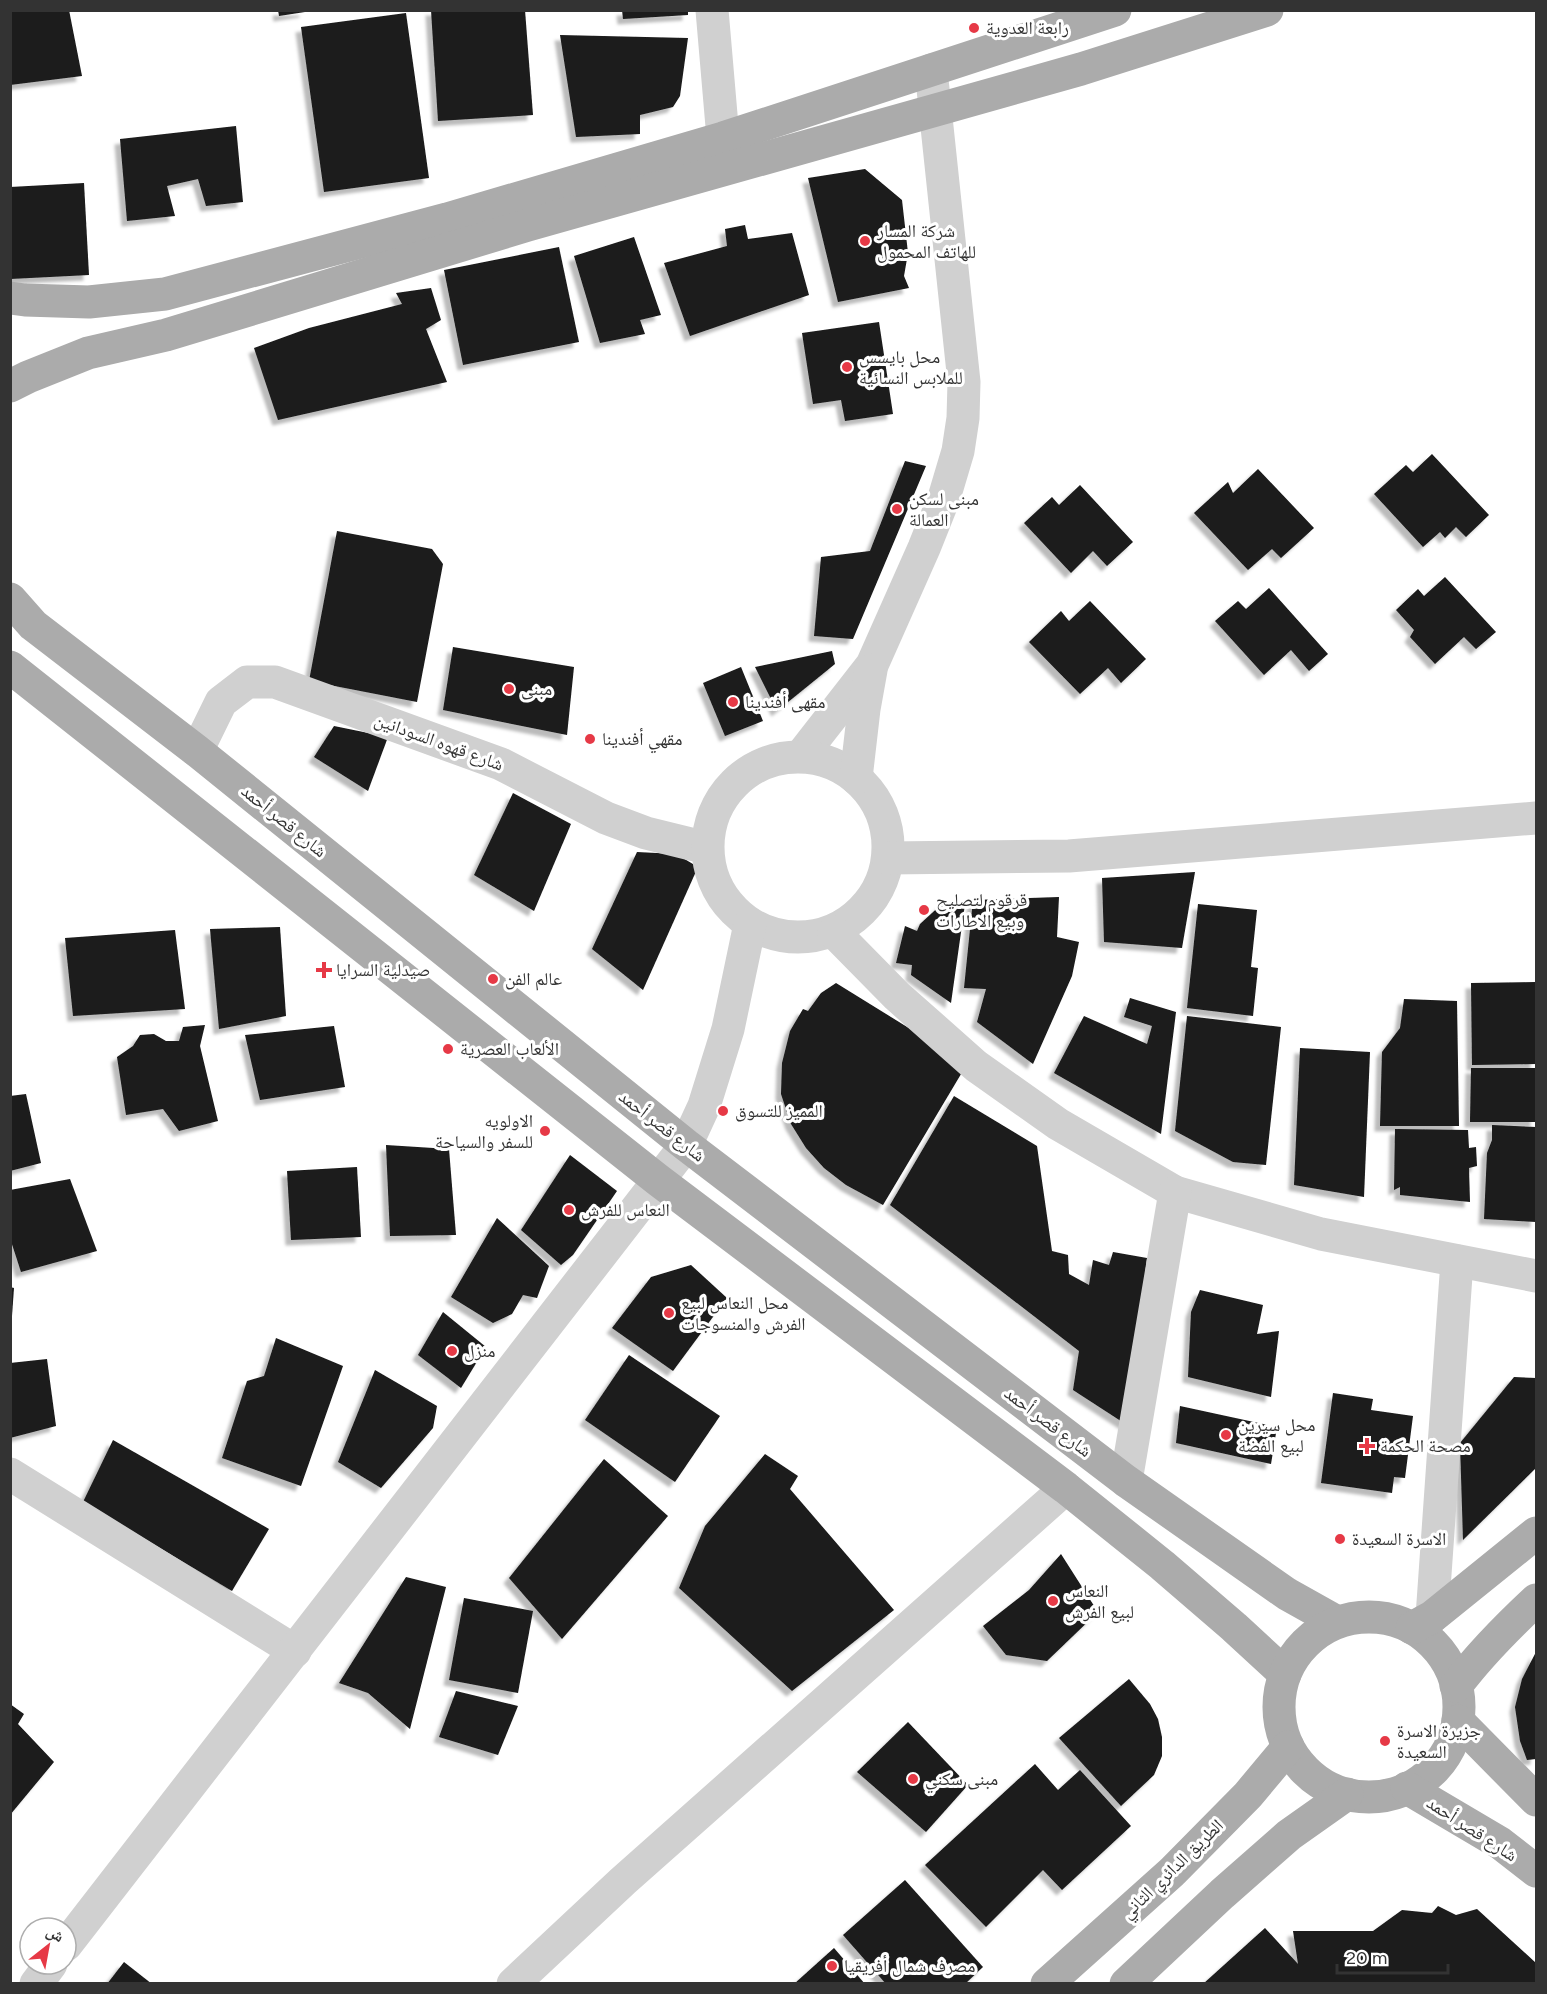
<svg xmlns="http://www.w3.org/2000/svg" width="1547" height="1994" font-family="Figtree,'Noto Naskh Arabic',sans-serif">
<style>
.building{fill:#1a1a1a;filter:url(#shadow)}
.lines{fill:none;stroke-linecap:round;stroke-linejoin:round}
.minor{stroke:#d0d0d0;stroke-width:33}
.major{stroke:#ababab;stroke-width:33}
.poi-dot{fill:#e63946;stroke:#fff;stroke-width:2}
.labels{text-anchor:middle;dominant-baseline:central;stroke-width:6;stroke-linejoin:round;paint-order:stroke}
.poi-label{font-size:18px;fill:#333;stroke:#fff;text-anchor:start}
.street-label{font-size:18px;fill:#333;stroke:#fff}
</style>
<defs>
<filter id="shadow"><feDropShadow dx="-5.5" dy="5.5" stdDeviation="1.5" flood-color="#0004"/></filter>
</defs>
<rect width="100%" height="100%" fill="#fff"/>
<g class="building">
<path d="M10 10H69L82 76 10 85Z"/>
<path d="M278 10H305V12L279 16Z"/>
<path d="M431 10H525L533 115 438 121Z"/>
<path d="M622 10H688V15L623 19Z"/>
<path d="M406 13 429 178 324 192 301 27Z"/>
<path d="M560 35 688 38 680 96 673 107 640 115V134L576 137Z"/>
<path d="M236 126 243 202 206 206 198 179 167 186 175 216 127 221 120 139Z"/>
<path d="M865 169 902 200 908 253 904 276 909 288 838 302 808 178Z"/>
<path d="M84 183 89 275 10 279V187Z"/>
<path d="M745 225 748 239 792 233 809 295 690 336 664 263 727 246 725 229Z"/>
<path d="M634 237 661 315 640 320 645 334 600 343 574 256Z"/>
<path d="M559 247 579 342 463 365 444 270Z"/>
<path d="M431 288 441 320 426 329 447 382 278 420 254 348 309 328 402 304 396 293Z"/>
<path d="M879 322 893 414 845 421 841 400 813 404 802 333Z"/>
<path d="M1432 454 1489 515 1466 537 1456 527 1445 538 1440 532 1423 547 1374 494 1406 465 1413 472Z"/>
<path d="M905 461 926 466 853 639 814 636 821 557 870 551Z"/>
<path d="M1258 469 1314 528 1281 558 1272 549 1248 570 1194 513 1228 482 1233 493Z"/>
<path d="M1080 485 1133 542 1107 566 1093 551 1071 573 1024 523 1052 497 1059 505Z"/>
<path d="M337 531 432 549 443 564 417 702 309 681Z"/>
<path d="M1445 577 1496 632 1476 649 1464 637 1435 664 1410 637 1414 630 1396 610 1418 589 1424 596Z"/>
<path d="M1269 588 1328 654 1309 671 1291 650 1264 675 1215 621 1238 601 1246 609Z"/>
<path d="M1090 601 1146 659 1121 683 1108 668 1080 694 1029 642 1061 611 1069 621Z"/>
<path d="M453 647 574 667 567 735 443 710Z"/>
<path d="M832 651 835 664 777 711 755 667Z"/>
<path d="M741 667 763 721 725 736 703 683Z"/>
<path d="M334 726 388 737 368 791 314 757Z"/>
<path d="M513 793 571 824 534 911 474 875Z"/>
<path d="M637 852 676 854 698 867 643 990 592 949Z"/>
<path d="M1195 872 1182 948 1104 942 1102 878Z"/>
<path d="M1059 897 1057 937 1079 942 1072 976 1033 1064 977 1022 986 989 964 988 973 900Z"/>
<path d="M944 902 965 904 951 1003 911 975 912 965 896 963 905 926 917 931 920 924Z"/>
<path d="M1198 904 1257 910 1251 967 1258 968 1253 1016 1187 1008Z"/>
<path d="M280 927 286 1016 219 1029 210 929Z"/>
<path d="M175 930 185 1009 73 1016 65 938Z"/>
<path d="M1536 982V1064L1472 1065 1471 983Z"/>
<path d="M836 983 967 1064 883 1205 846 1185 824 1168 806 1148 791 1124 781 1094 782 1063 790 1031 803 1009 808 1011 821 993Z"/>
<path d="M1130 998 1176 1012 1161 1134 1054 1073 1084 1016 1147 1044 1152 1026 1124 1017Z"/>
<path d="M1404 999 1457 1001 1459 1126H1380L1382 1052 1400 1028Z"/>
<path d="M1187 1016 1281 1027 1266 1165 1233 1162 1175 1131Z"/>
<path d="M205 1025 200 1046 218 1121 179 1131 163 1109 126 1115 117 1057 133 1046 140 1035 154 1034 166 1041H179L183 1027Z"/>
<path d="M334 1026 345 1087 260 1100 245 1035Z"/>
<path d="M1300 1048 1370 1052 1364 1197 1294 1185Z"/>
<path d="M1471 1068H1536V1122H1470Z"/>
<path d="M26 1094 41 1163 10 1171V1096Z"/>
<path d="M954 1096 1037 1146 1052 1251 1068 1255 1069 1274 1089 1285 1093 1260 1109 1265 1113 1252 1147 1258 1127 1425 1073 1390 1079 1351 890 1205Z"/>
<path d="M1492 1125 1536 1127V1222L1484 1219 1487 1153 1492 1140Z"/>
<path d="M1395 1129 1468 1130 1469 1148 1476 1147 1477 1166 1469 1168 1470 1202 1400 1195V1187L1394 1190Z"/>
<path d="M386 1145 449 1149 456 1235 390 1236Z"/>
<path d="M570 1155 617 1191 573 1255 561 1265 521 1230Z"/>
<path d="M357 1167 361 1237 291 1240 287 1171Z"/>
<path d="M70 1179 97 1251 21 1272 10 1238V1190Z"/>
<path d="M497 1218 549 1266 537 1298 523 1295 512 1314 493 1323 451 1297Z"/>
<path d="M691 1265 727 1298 673 1371 612 1328 651 1277Z"/>
<path d="M10 1287 14 1288 12 1316H10Z"/>
<path d="M1200 1290 1263 1305 1257 1334 1279 1331 1271 1397 1188 1377 1191 1312Z"/>
<path d="M443 1312 486 1347 461 1388 418 1355Z"/>
<path d="M276 1338 343 1366 301 1486 222 1458 247 1381 264 1376Z"/>
<path d="M629 1355 720 1416 675 1482 585 1420Z"/>
<path d="M47 1359 56 1426 10 1438V1363Z"/>
<path d="M375 1370 437 1406 433 1428 381 1488 338 1462Z"/>
<path d="M1514 1377 1536 1378V1468L1463 1540 1460 1443Z"/>
<path d="M1333 1393 1373 1399 1371 1410 1413 1416 1405 1478 1394 1477 1392 1493 1321 1483Z"/>
<path d="M1180 1406 1277 1427 1271 1464 1176 1443Z"/>
<path d="M113 1440 269 1529 232 1591 83 1502Z"/>
<path d="M765 1454 798 1476 790 1489 894 1610 792 1691 679 1588 705 1526Z"/>
<path d="M604 1459 668 1516 562 1639 509 1578Z"/>
<path d="M1061 1554 1098 1612 1047 1661 1006 1655 983 1626 1029 1590Z"/>
<path d="M406 1577 446 1587 410 1729 368 1693 339 1683Z"/>
<path d="M464 1598 533 1611 518 1693 449 1680Z"/>
<path d="M1536 1652V1759L1527 1760 1520 1741 1515 1707 1522 1679Z"/>
<path d="M1129 1679 1150 1704 1158 1719 1162 1737V1756L1154 1775 1121 1806 1059 1738Z"/>
<path d="M456 1691 518 1706 498 1755 439 1737Z"/>
<path d="M10 1704 24 1714 18 1724 54 1762 10 1815Z"/>
<path d="M908 1722 968 1785 926 1832 857 1772Z"/>
<path d="M1035 1764 1058 1790 1080 1770 1131 1826 1062 1890 1043 1870 986 1927 925 1865Z"/>
<path d="M905 1880 983 1967 965 1984H886L843 1935Z"/>
<path d="M1438 1906 1456 1915 1477 1909 1536 1963V1984H1203L1265 1928 1298 1964 1293 1931H1373L1402 1910 1432 1913Z"/>
<path d="M834 1948 865 1984H794Z"/>
<path d="M124 1962 152 1984H107Z"/>
</g>
<g class="lines">
<g class="minor">
<path d="M712 10 723 138"/>
<path d="M197 751 221 702 247 682H275L501 764 606 818 646 833 707 848"/>
<path d="M801 756 872 665 924 548 944 498 958 451 963 418 964 382 931 70"/>
<circle cx="798" cy="847" r="90"/>
<path d="M856 778 864 709 871 670"/>
<path d="M888 858 1069 856 1536 818"/>
<path d="M834 932 897 996 976 1066 1058 1124 1175 1192 1321 1234 1536 1276"/>
<path d="M10 1474 295 1651"/>
<path d="M1126 1481 1175 1192"/>
<path d="M1432 1617 1457 1261"/>
<path d="M66 1945 686 1145 704 1106 728 1029 750 924"/>
<path d="M36 1984 51 1964"/>
<path d="M513 1984 623 1881 1066 1488"/>
</g>
<g class="major">
<path d="M10 298 25 300 89 302 165 294 447 219 723 138 1115 10"/>
<path d="M10 386 28 377 88 353 166 335 528 225 1081 69 1267 10"/>
<path d="M10 599 33 625 197 751 686 1145 1126 1481 1287 1594 1337 1622"/>
<path d="M10 667 658 1180 1066 1488 1162 1565 1234 1627 1285 1674"/>
<circle cx="1369" cy="1707" r="90"/>
<path d="M1412 1628 1432 1617 1536 1533"/>
<path d="M1456 1686C1480 1654 1507 1627 1536 1600"/>
<path d="M1458 1721 1536 1800"/>
<path d="M1407 1788 1500 1843 1536 1871"/>
<path d="M1047 1984 1172 1872 1248 1795 1288 1747"/>
<path d="M1126 1984 1222 1894 1289 1835 1347 1794"/>
</g>
</g>
<g class="poi-dot">
<circle cx="974" cy="28" r="6"/>
<circle cx="865" cy="241" r="6"/>
<circle cx="847" cy="367" r="6"/>
<circle cx="897" cy="509" r="6"/>
<circle cx="509" cy="689" r="6"/>
<circle cx="733" cy="702" r="6"/>
<circle cx="590" cy="739" r="6"/>
<circle cx="924" cy="910" r="6"/>
<path d="M321 961h6v6h6v6h-6v6h-6v-6h-6v-6h6z"/>
<circle cx="493" cy="979" r="6"/>
<circle cx="448" cy="1049" r="6"/>
<circle cx="723" cy="1111" r="6"/>
<circle cx="545" cy="1131" r="6"/>
<circle cx="569" cy="1210" r="6"/>
<circle cx="669" cy="1313" r="6"/>
<circle cx="452" cy="1351" r="6"/>
<circle cx="1226" cy="1435" r="6"/>
<path d="M1364 1437h6v6h6v6h-6v6h-6v-6h-6v-6h6z"/>
<circle cx="1340" cy="1539" r="6"/>
<circle cx="1053" cy="1601" r="6"/>
<circle cx="1385" cy="1741" r="6"/>
<circle cx="913" cy="1779" r="6"/>
<circle cx="832" cy="1966" r="6"/>
</g>
<g class="labels">
<g class="poi-label">
<text x="986" y="28">رابعة العدوية</text>
<text x="877" y="231">شركة المسار<tspan x="877" dy="21">للهاتف المحمول</tspan></text>
<text x="859" y="357">محل بايسس<tspan x="859" dy="21">للملابس النسائية</tspan></text>
<text x="909" y="499">مبنى لسكن<tspan x="909" dy="21">العمالة</tspan></text>
<text x="521" y="689">مبنى</text>
<text x="745" y="702">مقهى أفندينا</text>
<text x="602" y="739">مقهي أفندينا</text>
<text x="936" y="900">قرقوم لتصليح<tspan x="936" dy="21">وبيع الاطارات</tspan></text>
<text x="336" y="970">صيدلية السرايا</text>
<text x="505" y="979">عالم الفن</text>
<text x="460" y="1049">الألعاب العصرية</text>
<text x="735" y="1111">المميز للتسوق</text>
<text x="533" y="1121" text-anchor="end">الاولويه<tspan x="533" dy="21">للسفر والسياحة</tspan></text>
<text x="581" y="1210">النعاس للفرش</text>
<text x="681" y="1303">محل النعاس لبيع<tspan x="681" dy="21">الفرش والمنسوجات</tspan></text>
<text x="464" y="1351">منزل</text>
<text x="1238" y="1425">محل سيرين<tspan x="1238" dy="21">لبيع الفضة</tspan></text>
<text x="1380" y="1446">مصحة الحكمة</text>
<text x="1352" y="1539">الاسرة السعيدة</text>
<text x="1065" y="1591">النعاس<tspan x="1065" dy="21">لبيع الفرش</tspan></text>
<text x="1397" y="1731">جزيرة الاسرة<tspan x="1397" dy="21">السعيدة</tspan></text>
<text x="925" y="1779">مبنى سكني</text>
<text x="844" y="1966">مصرف شمال أفريقيا</text>
</g>
<g class="street-label">
<text transform="translate(439 742) rotate(20)">شارع قهوه السودانين</text>
<text transform="translate(284 821) rotate(39)">شارع قصر أحمد</text>
<text transform="translate(662 1126) rotate(38)">شارع قصر أحمد</text>
<text transform="translate(1048 1422) rotate(37)">شارع قصر أحمد</text>
<text transform="translate(1472 1829) rotate(33)">شارع قصر أحمد</text>
<text transform="translate(1172 1869) rotate(-44)">الطريق الدائري الثاني</text>
</g>
</g>
<rect width="1547" height="1994" fill="none" stroke="#333333" stroke-width="24"/>
<g transform="translate(48 1946) rotate(31)"><circle r="28" fill="#ffffff" stroke="#adadad" stroke-width="1.5"/>
<path d="M0-4.5L10 22L0 15L-10 22Z" fill="#e63946"/>
<text y="-9" font-size="16" font-weight="bold" text-anchor="middle" fill="#333333">ش</text>
</g>
<path d="M1337 1964v9h111v-9" fill="none" stroke="#333333" stroke-width="3"/>
<text x="1346" y="1964" font-size="18" fill="#333333" stroke="#ffffff" stroke-width="4.5" paint-order="stroke">20 m</text>
</svg>
